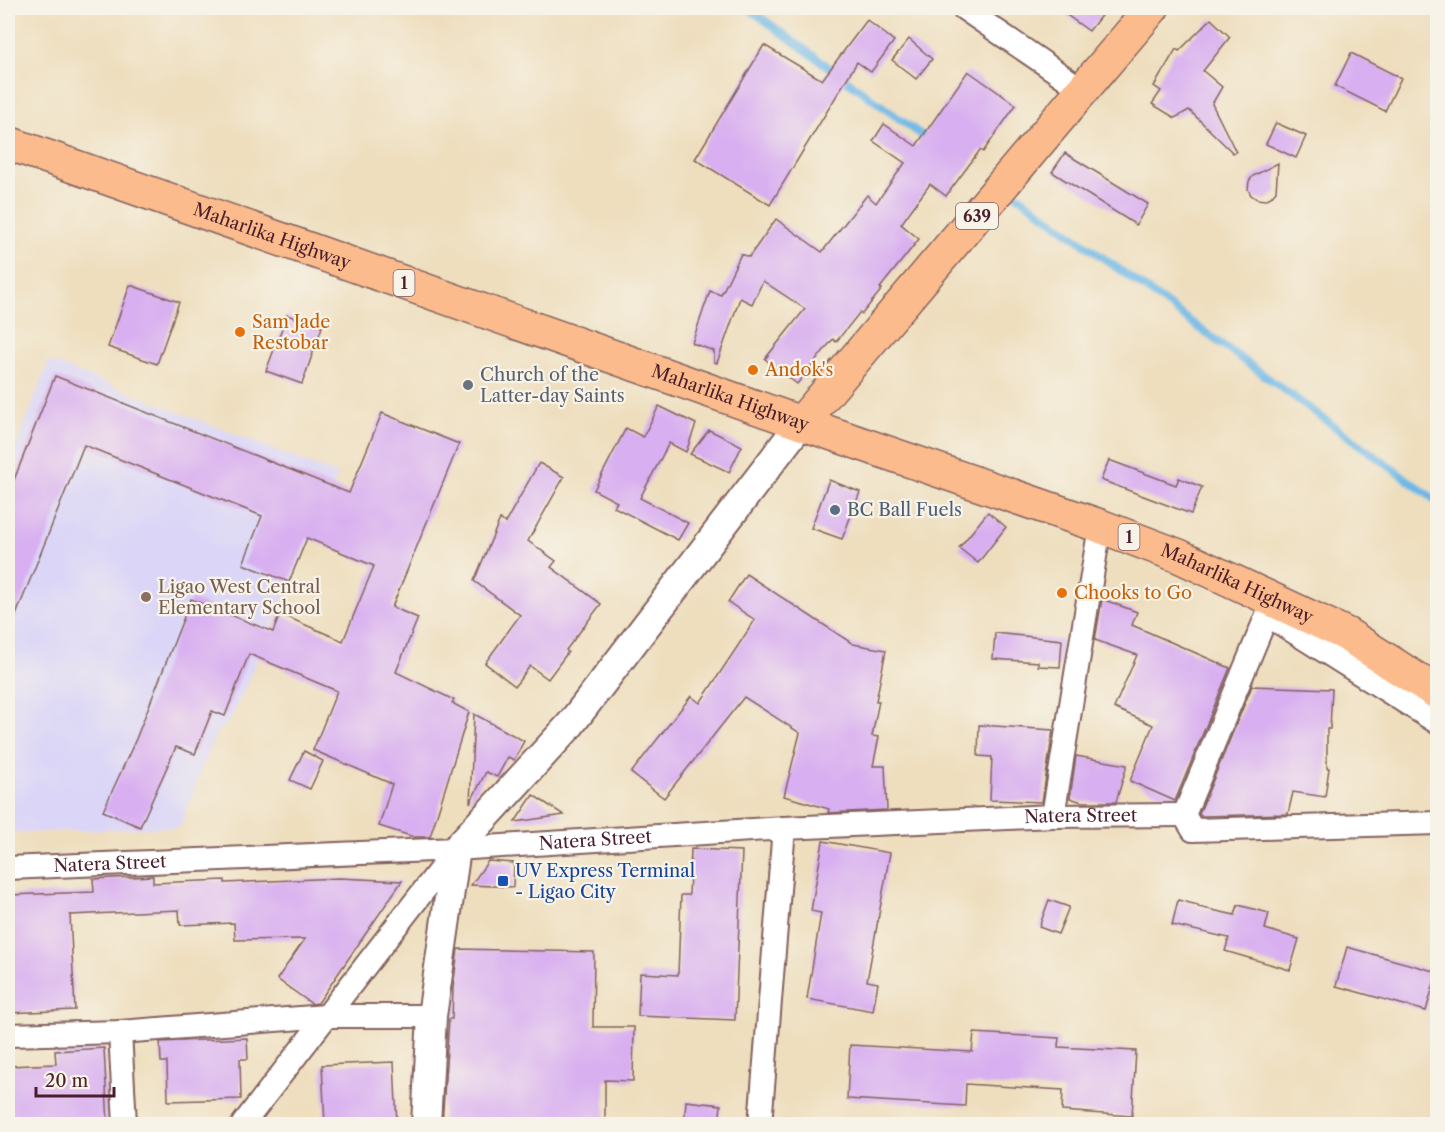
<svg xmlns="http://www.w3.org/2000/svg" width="1445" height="1132" font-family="'Libre Caslon Text',serif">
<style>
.built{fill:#dbd6f7}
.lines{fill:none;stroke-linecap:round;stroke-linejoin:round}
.stream{stroke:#6db8e6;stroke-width:8}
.building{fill:#d8aff0}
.minor-casing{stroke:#83625e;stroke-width:26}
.tertiary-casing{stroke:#83625e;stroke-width:32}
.primary-casing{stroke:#83625e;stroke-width:36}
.trunk-casing{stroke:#83625e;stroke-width:36}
.minor{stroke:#fff;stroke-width:22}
.tertiary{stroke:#fff;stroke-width:28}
.primary{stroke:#fbbb8d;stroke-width:33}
.trunk{stroke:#fbbb8d;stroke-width:33}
.food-dot{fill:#e8710a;stroke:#f7f3e8;stroke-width:2}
.worship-dot{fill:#6b7280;stroke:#f7f3e8;stroke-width:2}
.service-dot{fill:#5c6f8a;stroke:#f7f3e8;stroke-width:2}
.education-dot{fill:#8d6e63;stroke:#f7f3e8;stroke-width:2}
.transit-dot{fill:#1a4fb4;stroke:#f7f3e8;stroke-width:2}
.labels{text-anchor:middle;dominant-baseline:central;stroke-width:4.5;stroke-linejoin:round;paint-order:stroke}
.shield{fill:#f7f3e8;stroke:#7e5f64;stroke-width:1.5}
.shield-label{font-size:16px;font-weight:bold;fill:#4a1f2b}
.street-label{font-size:18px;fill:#4a1f2b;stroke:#f7f3e8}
.food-label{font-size:18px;fill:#c56008;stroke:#f7f3e8;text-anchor:start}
.worship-label{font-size:18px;fill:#5b616d;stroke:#f7f3e8;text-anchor:start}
.service-label{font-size:18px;fill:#4e5e75;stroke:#f7f3e8;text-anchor:start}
.education-label{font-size:18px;fill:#785e54;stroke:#f7f3e8;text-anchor:start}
.transit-label{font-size:18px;fill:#164399;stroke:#f7f3e8;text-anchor:start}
</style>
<rect width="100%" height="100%" fill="#f7f3e8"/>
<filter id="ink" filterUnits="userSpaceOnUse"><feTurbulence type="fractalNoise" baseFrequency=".0167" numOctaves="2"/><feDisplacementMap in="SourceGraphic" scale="12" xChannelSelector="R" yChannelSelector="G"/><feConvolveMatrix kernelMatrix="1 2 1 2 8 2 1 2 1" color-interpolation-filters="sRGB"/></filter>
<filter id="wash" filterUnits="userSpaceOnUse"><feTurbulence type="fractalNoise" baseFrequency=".008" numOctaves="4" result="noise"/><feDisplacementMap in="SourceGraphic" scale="24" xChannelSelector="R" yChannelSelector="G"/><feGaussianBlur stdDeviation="1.35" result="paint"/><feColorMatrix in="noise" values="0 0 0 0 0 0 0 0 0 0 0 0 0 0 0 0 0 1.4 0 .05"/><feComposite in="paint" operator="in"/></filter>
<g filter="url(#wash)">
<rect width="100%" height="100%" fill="#eedebe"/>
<path class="built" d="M49 361 338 475 231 719 216 732 180 827 8 833V469Z"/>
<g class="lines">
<g class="stream">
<path d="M748 8 931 142"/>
<path d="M1017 195 1438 502"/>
</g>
</g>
<g id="blocks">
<g class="building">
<path d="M1057 8H1107L1089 31Z"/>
<path d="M1211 19 1230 37 1203 71 1222 87 1212 104 1236 152 1233 153 1189 110 1175 118 1152 104 1161 91 1154 86 1176 49 1179 51Z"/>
<path d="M867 20 894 41 871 72 857 62 770 205 695 159 764 45 822 80Z"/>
<path d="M909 39 932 59 916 79 892 60Z"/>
<path d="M1351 53 1401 78 1385 111 1335 86Z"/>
<path d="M968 71 1016 105 983 152 980 150 946 196 930 184 901 224 919 239 880 288 882 289 862 314 860 312 836 342 833 339 797 384 765 359 805 309 763 281 752 304 740 298 717 363 714 362V351L692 343 710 291 721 295 741 254 749 257 776 219 822 252 867 195 876 203 905 163 873 141 884 124 916 146Z"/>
<path d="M1276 123 1306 136 1296 158 1266 144Z"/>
<path d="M1065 153 1148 204 1136 225 1052 172Z"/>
<path d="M1278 163 1276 191 1271 197 1265 200 1257 199 1251 195 1248 189 1249 181 1253 176Z"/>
<path d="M130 285 179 302 157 364 108 347Z"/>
<path d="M287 315 322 327 302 384 266 371Z"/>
<path d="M55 376 349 493 382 413 459 444 392 607 418 618 396 672 454 700 452 703 469 712 430 837H414L379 826 392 784 313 750 337 691 249 654 225 716 212 711 195 754 176 747 140 827 103 811 136 739 191 599 273 632 280 614 343 641 374 566 307 538 289 582 243 564 262 516 84 445 8 635V495Z"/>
<path d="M659 406 696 424 686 452 669 443 640 498 688 523 678 540 614 507 617 502 594 490 626 428 643 437Z"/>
<path d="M709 430 742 446 729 472 690 454Z"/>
<path d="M1109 460 1176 485 1179 478 1202 487 1191 514 1101 480Z"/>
<path d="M539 463 564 477 528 541 556 561 551 567 601 604 566 650 568 652 548 679 530 666 515 686 485 663 520 615 474 581 500 519 505 523Z"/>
<path d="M829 480 860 492 842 539 811 528Z"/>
<path d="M988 512 1006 527 978 563 959 548Z"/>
<path d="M746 574 853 644 886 650 876 701H879L872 736 879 737 873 766H885L887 810 828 813 829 809 784 796 800 733 744 697 664 798 631 773 691 696 700 703 755 620 728 602Z"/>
<path d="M1102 599 1137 612 1132 625 1230 668 1175 801 1130 781 1153 725 1114 708 1137 655 1095 640Z"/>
<path d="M995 633 1062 640 1060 667 1038 666V662L993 659Z"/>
<path d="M1252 686 1332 689 1330 729H1327V768H1329L1325 797 1293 792 1288 814 1201 816 1199 814Z"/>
<path d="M474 714 524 741 514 760 508 757 497 777 486 772 470 803Z"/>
<path d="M979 725 1053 730 1042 802 990 800 992 757 978 756Z"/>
<path d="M304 751 323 761 310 789 290 780Z"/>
<path d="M1076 756 1127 765 1116 802H1082L1070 798Z"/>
<path d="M533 795 564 815 515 822Z"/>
<path d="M823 841 890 853 867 981 878 983 873 1011 807 999 821 913 811 911Z"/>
<path d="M691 849 742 851 735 1020 638 1016 640 973 678 975 681 895H689Z"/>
<path d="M488 861 514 863 513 887 471 885Z"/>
<path d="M153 876V883L225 880V883L339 878 402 881 318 1003 312 1004 277 979 305 939 235 940 234 923 180 925 179 910 70 915 75 1010 8 1013V895L94 892 93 879Z"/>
<path d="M1049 900 1069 907 1058 934 1039 927Z"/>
<path d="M1178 900 1198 905V907L1235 915 1238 905 1269 913 1265 929 1299 939 1290 970 1225 951 1229 938 1172 925Z"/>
<path d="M1347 947 1437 972 1426 1011 1336 986Z"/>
<path d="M458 949 594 952 593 1027H634L633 1081 605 1080V1125H442L449 1019H452L453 988Z"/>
<path d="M974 1033 1059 1038 1058 1047 1136 1051 1132 1116 1062 1111 1063 1090 966 1084 965 1106 847 1099 850 1045 972 1052Z"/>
<path d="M247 1038 248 1059H240L241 1099 168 1101 167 1062H161L160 1042Z"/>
<path d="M104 1048 108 1125H8V1066L56 1064 55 1051Z"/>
<path d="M394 1062 397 1125H325L322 1065Z"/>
<path d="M686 1101 721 1105 719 1125H684Z"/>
</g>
</g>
</g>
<g filter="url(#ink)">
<use href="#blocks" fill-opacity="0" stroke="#83625e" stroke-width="1.5"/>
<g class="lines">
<defs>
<g id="minor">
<path d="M963 8 1083 90"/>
<path d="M1184 815 1267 615 1438 723"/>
<path d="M1184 815 1193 830 1438 823"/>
<path d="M1053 816 1100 526"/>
<path id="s1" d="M8 868 456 849 784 828 1053 816 1184 815"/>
<path d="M120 1032 125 1124"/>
<path d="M8 1035 120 1032 326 1016H432"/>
<path d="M243 1124 456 849"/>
<path d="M760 1124 784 828"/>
</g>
<path id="tertiary" d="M426 1124 432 1016 456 849 570 725 801 423"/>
<path id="primary" d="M801 423 1152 8"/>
<g id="trunk">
<path id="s2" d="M8 143 801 423 1100 526 1179 556 1346 634 1438 693"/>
</g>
</defs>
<use href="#minor" class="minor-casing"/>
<use href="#tertiary" class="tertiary-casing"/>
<use href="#primary" class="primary-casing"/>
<use href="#trunk" class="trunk-casing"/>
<use href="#minor" class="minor"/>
<use href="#tertiary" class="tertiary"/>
<use href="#primary" class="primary"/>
<use href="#trunk" class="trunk"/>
</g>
</g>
<g class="food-dot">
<circle cx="240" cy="332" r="6"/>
<circle cx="753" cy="370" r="6"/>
<circle cx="1062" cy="593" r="6"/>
</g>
<circle class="worship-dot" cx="468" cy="385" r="6"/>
<circle class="service-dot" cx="835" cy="510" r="6"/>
<circle class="education-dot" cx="146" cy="597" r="6"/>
<rect class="transit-dot" x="497" y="875" width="12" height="12" rx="3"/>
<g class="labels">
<g class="shield">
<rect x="956" y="203" width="42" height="26" rx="4.5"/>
<rect x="393.5" y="270" width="21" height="26" rx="4.5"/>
<rect x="1118.5" y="524" width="21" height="26" rx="4.5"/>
</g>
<g class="shield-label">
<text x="977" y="216">639</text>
<text x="404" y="283">1</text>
<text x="1129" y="537">1</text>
</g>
<g class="street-label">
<text stroke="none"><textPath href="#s2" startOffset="280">Maharlika Highway</textPath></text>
<text stroke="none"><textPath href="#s2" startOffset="766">Maharlika Highway</textPath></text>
<text stroke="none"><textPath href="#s2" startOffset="1306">Maharlika Highway</textPath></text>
<text stroke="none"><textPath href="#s1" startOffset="1074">Natera Street</textPath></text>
<text stroke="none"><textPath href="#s1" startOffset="588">Natera Street</textPath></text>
<text stroke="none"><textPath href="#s1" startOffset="102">Natera Street</textPath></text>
</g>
<g class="food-label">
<text x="252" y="322">Sam Jade<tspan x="252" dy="21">Restobar</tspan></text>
<text x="765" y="370">Andok's</text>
<text x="1074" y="593">Chooks to Go</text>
</g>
<g class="worship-label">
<text x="480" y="375">Church of the<tspan x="480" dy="21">Latter-day Saints</tspan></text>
</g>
<g class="service-label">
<text x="847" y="510">BC Ball Fuels</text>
</g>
<g class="education-label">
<text x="158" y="587">Ligao West Central<tspan x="158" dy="21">Elementary School</tspan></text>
</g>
<g class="transit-label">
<text x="515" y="871">UV Express Terminal<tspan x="515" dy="21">- Ligao City</tspan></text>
</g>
</g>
<rect width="1445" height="1132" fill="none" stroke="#f7f3e8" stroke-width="30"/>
<path d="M36 1087v9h78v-9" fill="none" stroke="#4a1f2b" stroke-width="3"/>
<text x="45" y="1087" font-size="18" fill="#4a1f2b" stroke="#f7f3e8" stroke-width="4.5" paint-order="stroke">20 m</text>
</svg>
